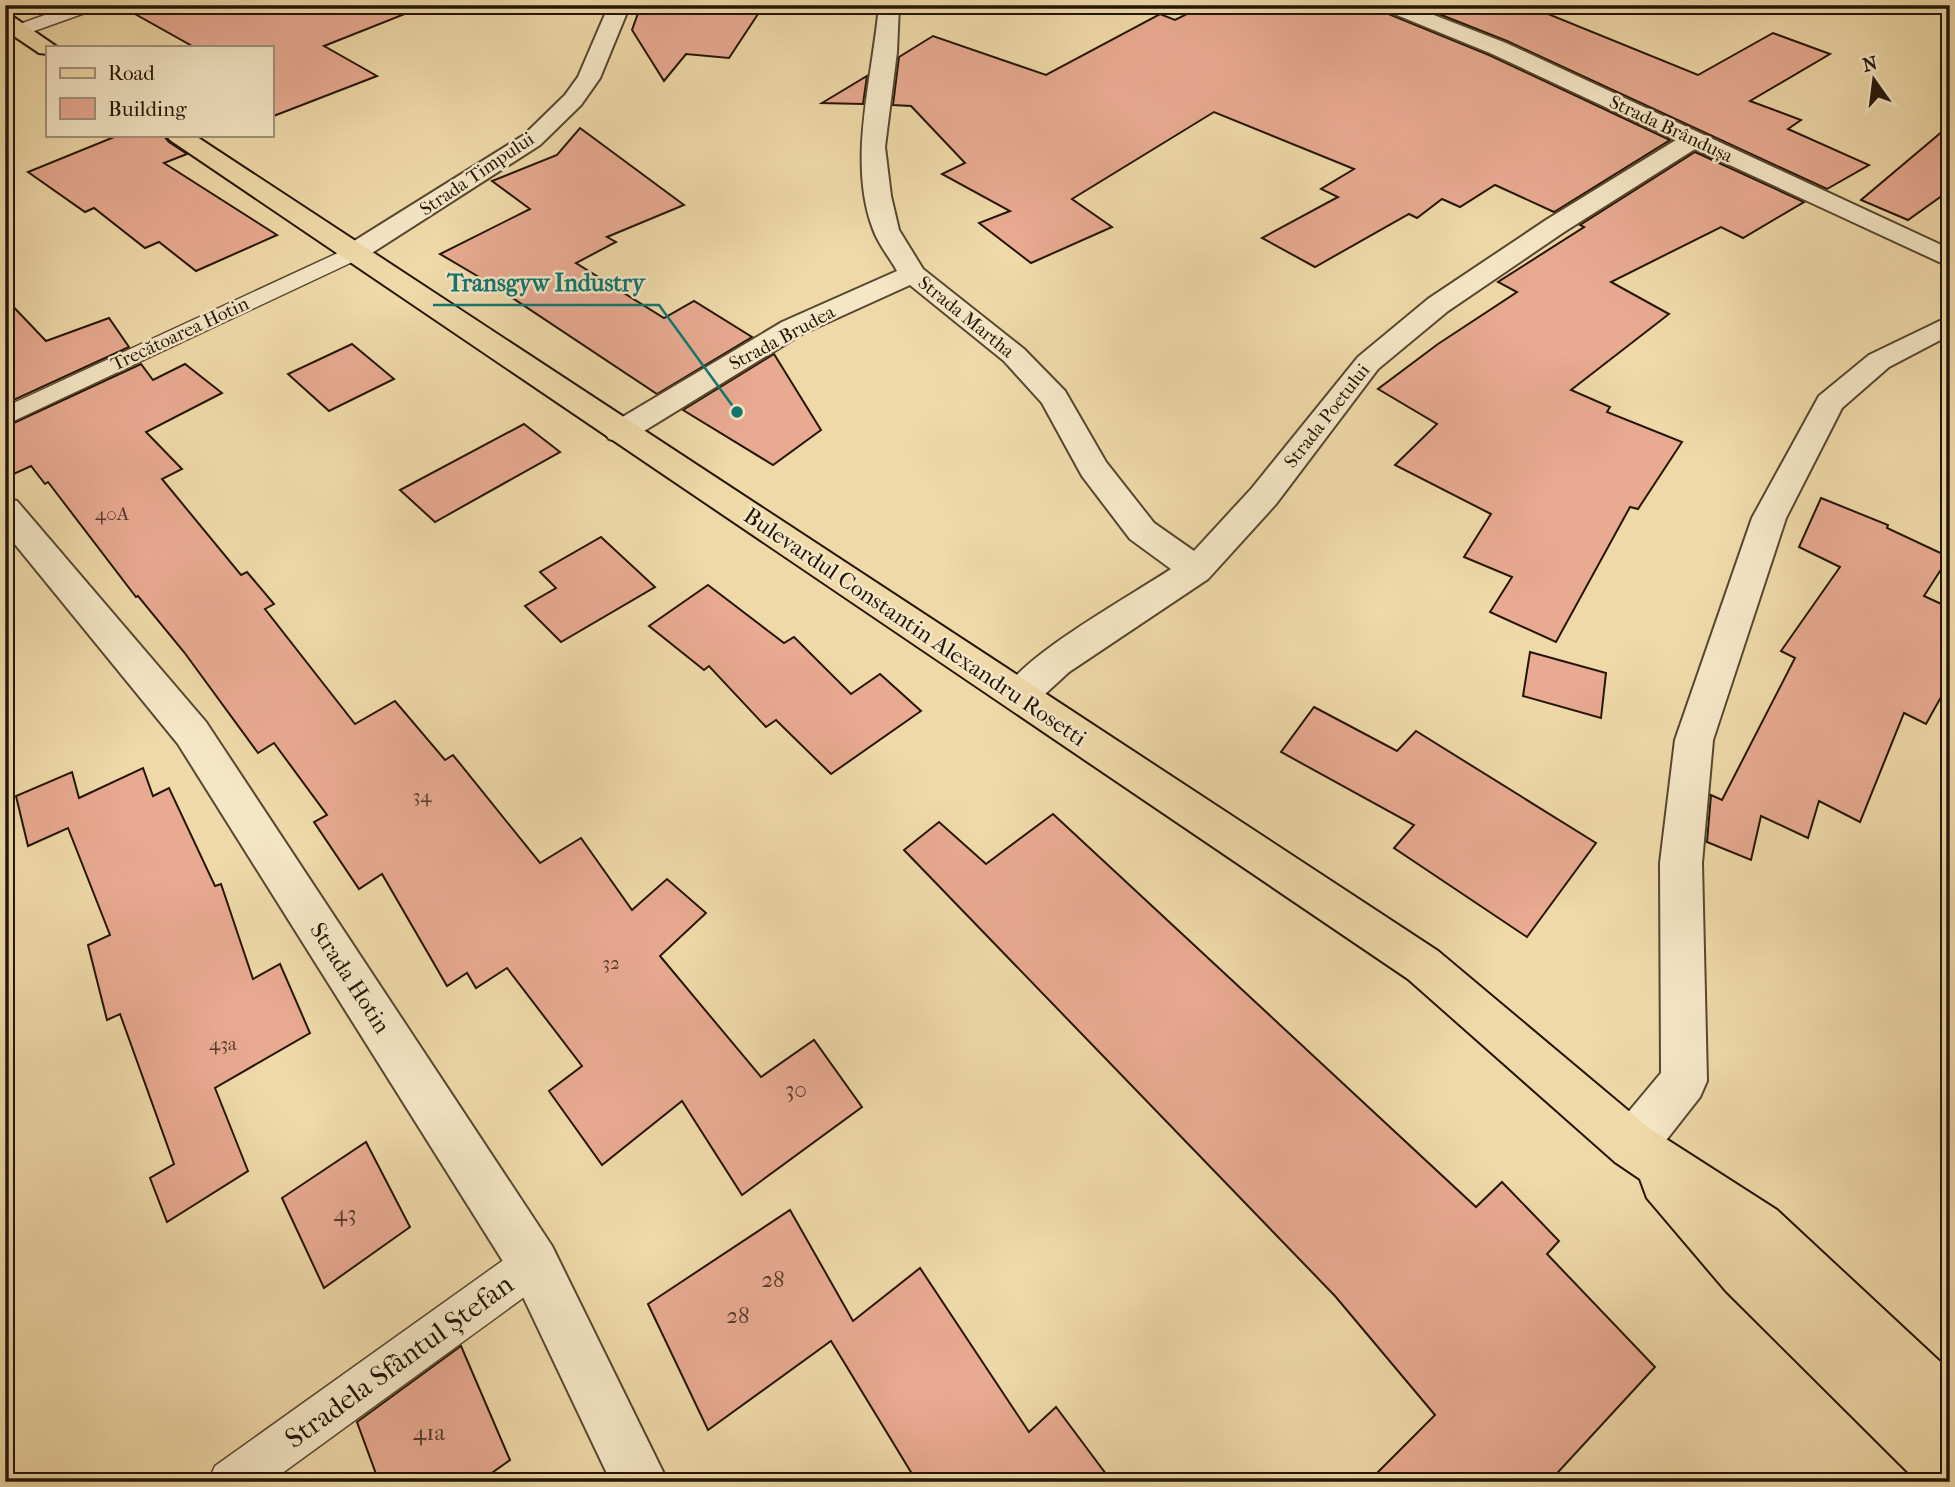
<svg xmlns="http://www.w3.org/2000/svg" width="1955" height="1487" font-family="'IM FELL French Canon',serif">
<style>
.building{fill:#e8aa91;stroke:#241607;stroke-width:2}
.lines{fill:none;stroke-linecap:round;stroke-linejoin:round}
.lane-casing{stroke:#57472f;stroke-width:3}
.street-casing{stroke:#57472f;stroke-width:4}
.primary-casing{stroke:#241607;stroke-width:4}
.lane{fill:#f5e6c6;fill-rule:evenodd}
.street{fill:#f5e6c6;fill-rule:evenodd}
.primary{fill:#efd9a8;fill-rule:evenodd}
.labels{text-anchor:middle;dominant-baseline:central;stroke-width:5;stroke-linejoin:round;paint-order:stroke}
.far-street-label{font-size:19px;fill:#241607;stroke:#f5e6c6}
.number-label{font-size:19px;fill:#553b2a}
.street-label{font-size:23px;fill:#241607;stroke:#f5e6c6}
.near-number-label{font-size:23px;fill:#553b2a}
.near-street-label{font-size:28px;fill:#241607;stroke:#f5e6c6}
.leader{fill:none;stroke:#0f766e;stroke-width:2.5}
.callout-dot{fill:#0f766e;stroke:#f5e6c6;stroke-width:2.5}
.callout-label{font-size:24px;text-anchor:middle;font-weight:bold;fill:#0f766e;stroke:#f5e6c6;stroke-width:5;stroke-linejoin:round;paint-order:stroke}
</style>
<rect width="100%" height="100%" fill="#efd9a8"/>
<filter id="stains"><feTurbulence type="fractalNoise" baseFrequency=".00286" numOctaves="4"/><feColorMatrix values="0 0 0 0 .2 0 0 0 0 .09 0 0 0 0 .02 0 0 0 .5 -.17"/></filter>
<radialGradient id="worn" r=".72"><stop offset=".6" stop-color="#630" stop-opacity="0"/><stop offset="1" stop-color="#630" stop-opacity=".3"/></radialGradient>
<g class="building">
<path d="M119 5H419L420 8 324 46 377 76 271 117V47H194Z"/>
<path d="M641 5H764L729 58 686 54 664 81 632 30Z"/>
<path d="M1205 5H1377L1381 11 1489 55 1670 140 1554 212 1495 185 1460 207 1442 199 1417 218 1409 214 1315 267 1262 238 1338 197 1321 189 1354 169 1214 112 1072 199 1112 227 1031 263 979 223 1010 211 942 174 965 163 911 106 893 105 899 57 933 36 1046 75 1160 14 1175 20Z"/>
<path d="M1416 5H1526L1698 75 1773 33 1830 54 1750 101 1801 120 1788 129 1869 165 1827 189 1507 41Z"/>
<path d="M867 76 863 104 822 103Z"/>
<path d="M1950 125V190L1908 220 1861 200Z"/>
<path d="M580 128 684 205 607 237 616 242 576 263 664 318 694 301 752 337 657 394 496 287 440 254 530 209 492 181 557 155Z"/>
<path d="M119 135H163L169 142 187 154 164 163 277 235 196 271 159 242 145 248 94 208 85 212 28 172Z"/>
<path d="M1695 152 1804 202 1743 238 1721 227 1611 282 1669 314 1571 390 1610 407 1607 412 1682 442 1638 509 1630 507 1556 642 1490 612 1512 577 1464 557 1491 514 1395 465 1437 424 1378 389 1438 344 1517 292 1498 282 1584 227 1580 225Z"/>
<path d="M5 298 46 341 109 318 129 347 5 404Z"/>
<path d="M352 344 394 379 329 411 288 374Z"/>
<path d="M774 354 821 430 773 465 683 410Z"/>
<path d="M141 364 153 380 185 364 222 393 146 432 182 469 162 479 241 575 247 572 274 604 265 609 355 724 395 701 445 760 453 755 540 863 581 838 632 910 667 879 706 913 660 956 761 1077 814 1040 862 1107 742 1195 682 1101 602 1165 549 1091 582 1066 507 968 476 988 467 973 447 986 382 874 359 889 314 822 327 815 274 743 258 753 184 652 138 596 136 597 48 482 45 484 31 466 5 478V427Z"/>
<path d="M524 424 560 452 435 522 400 490Z"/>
<path d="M1821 498 1888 525 1887 528 1949 557 1924 596 1950 608V681L1926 724 1904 713 1860 822 1819 801 1808 838 1761 816 1751 860 1707 842 1711 795 1722 800 1795 658 1781 651 1840 567 1799 547Z"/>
<path d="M601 537 655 587 561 642 525 606 556 588 540 572Z"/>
<path d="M708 585 784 643 794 637 851 694 880 674 921 711 831 774 776 720 766 727 709 666 704 670 649 626Z"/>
<path d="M1530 652 1606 673 1601 718 1523 696Z"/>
<path d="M1314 707 1397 751 1416 731 1596 843 1527 937 1394 848 1414 825 1281 752Z"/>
<path d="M143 768 153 796 169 788 215 886 221 884 253 979 280 964 310 1033 215 1088 248 1171 167 1222 150 1178 174 1164 120 1014 107 1020 88 945 110 935 68 828 28 846 16 796 72 772 79 798Z"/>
<path d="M1053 814 1476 1207 1502 1182 1559 1241 1547 1254 1655 1367 1549 1482H1368L1435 1415 1335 1296 904 850 939 822 986 864Z"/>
<path d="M366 1142 410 1227 324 1288 282 1198Z"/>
<path d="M790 1210 853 1321 920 1268 1029 1432 1056 1407 1112 1482H917L831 1341 708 1430 648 1304Z"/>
<path d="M461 1346 510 1460 479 1482H379L357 1422Z"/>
</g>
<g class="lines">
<defs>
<g id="lane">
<path d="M73 5H98L96 9 26 34 20 35 11 30 14 26Z"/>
<path d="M355 245 363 247 366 252 363 257 5 425V407Z"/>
<path d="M534 1243 549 1249 555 1264 549 1279 270 1482H208L215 1466 519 1249Z"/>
</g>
<g id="street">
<path d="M609 5H630L600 78 581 105 540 145 364 258 355 260 346 258 342 252 346 246 524 135 565 95 578 77Z"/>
<path d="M879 5H899L897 52 885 147 891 196 899 230 923 269 1024 349 1065 391 1106 462 1154 523 1194 551 1252 488 1358 357 1428 299 1546 220 1676 140 1490 53 1382 9 1379 5H1408L1506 43 1950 249V267L1695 149 1564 232 1448 311 1378 369 1276 504 1208 579 1069 672 1032 706 1019 711 1006 706 1000 696C1022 655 1129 597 1171 569L1130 539 1082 476 1042 403 1004 361 910 285 802 334 631 439 620 442 609 439 604 432 609 425 782 322 897 271C890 258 878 244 873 229 847 161 873 76 879 5Z"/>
<path d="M1950 316V335L1889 367 1842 408 1786 518 1713 740 1702 863 1707 1081 1700 1097 1649 1162 1632 1169 1615 1162 1608 1145 1615 1128 1661 1073 1660 863 1675 740 1752 518 1819 396 1869 355Z"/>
<path d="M5 498 17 501 206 722 552 1246 668 1482H611L516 1282 178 744 5 532Z"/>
</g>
<g id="primary">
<path d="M5 14 12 16 57 47H47V54L39 53 5 30Z"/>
<path d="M166 135H194L1438 951 1649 1128 1777 1210 1950 1371V1482H1918L1726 1291 1647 1198 1640 1179 1615 1162 1408 979 170 140Z"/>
</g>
</defs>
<use href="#lane" class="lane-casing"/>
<use href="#street" class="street-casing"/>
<use href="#primary" class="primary-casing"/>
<use href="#lane" class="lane"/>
<use href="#street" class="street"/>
<use href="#primary" class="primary"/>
</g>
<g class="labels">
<g class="far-street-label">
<text transform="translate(1671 129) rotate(25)">Strada Brândușa</text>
<text transform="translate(477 174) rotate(-34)">Strada Timpului</text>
<text transform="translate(966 317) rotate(39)">Strada Martha</text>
<text transform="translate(180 334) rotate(-25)">Trecătoarea Hotin</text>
<text transform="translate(782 338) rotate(-28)">Strada Brudea</text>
<text transform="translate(1327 416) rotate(-52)">Strada Poetului</text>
</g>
<g class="number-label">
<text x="112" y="514">40A</text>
<text x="422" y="796">34</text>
<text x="611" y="963">32</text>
<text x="223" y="1044">43a</text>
</g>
<g class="street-label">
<text transform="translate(915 627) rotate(34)">Bulevardul Constantin Alexandru Rosetti</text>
<text transform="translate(350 978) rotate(57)">Strada Hotin</text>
</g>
<g class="near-number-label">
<text x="796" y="1089">30</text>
<text x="345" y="1213">43</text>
<text x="773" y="1279">28</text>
<text x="738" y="1315">28</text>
<text x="429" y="1432">41a</text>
</g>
<g class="near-street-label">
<text transform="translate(399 1361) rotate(-36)">Stradela Sfântul Ștefan</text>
</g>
</g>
<path class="leader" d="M737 412L659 305H433"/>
<circle class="callout-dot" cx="737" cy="412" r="7"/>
<g class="callout-label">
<text x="546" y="291">Transgyw Industry</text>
</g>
<rect width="1955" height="1487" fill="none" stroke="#efd9a8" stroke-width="28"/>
<rect x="7" y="7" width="1941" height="1473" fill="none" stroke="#241607" stroke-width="3.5"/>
<rect x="14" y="14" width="1927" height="1459" fill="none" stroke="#241607" stroke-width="2"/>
<rect x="46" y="46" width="228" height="91" fill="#f5e6c6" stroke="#a1937a" stroke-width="2"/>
<rect x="60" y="68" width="35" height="10" fill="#efd9a8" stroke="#a1937a" stroke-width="2"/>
<text x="108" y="80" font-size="21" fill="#241607">Road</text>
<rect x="60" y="98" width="35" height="21" fill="#e8aa91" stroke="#a1937a" stroke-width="2"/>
<text x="108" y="116" font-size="21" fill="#241607">Building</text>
<g transform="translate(1874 80) rotate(346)" stroke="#f5e6c6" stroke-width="5" paint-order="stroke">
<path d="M0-5L12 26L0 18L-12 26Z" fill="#241607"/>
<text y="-10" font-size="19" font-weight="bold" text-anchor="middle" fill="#241607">N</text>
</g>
<rect width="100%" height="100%" filter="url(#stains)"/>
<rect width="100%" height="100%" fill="url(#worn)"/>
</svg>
